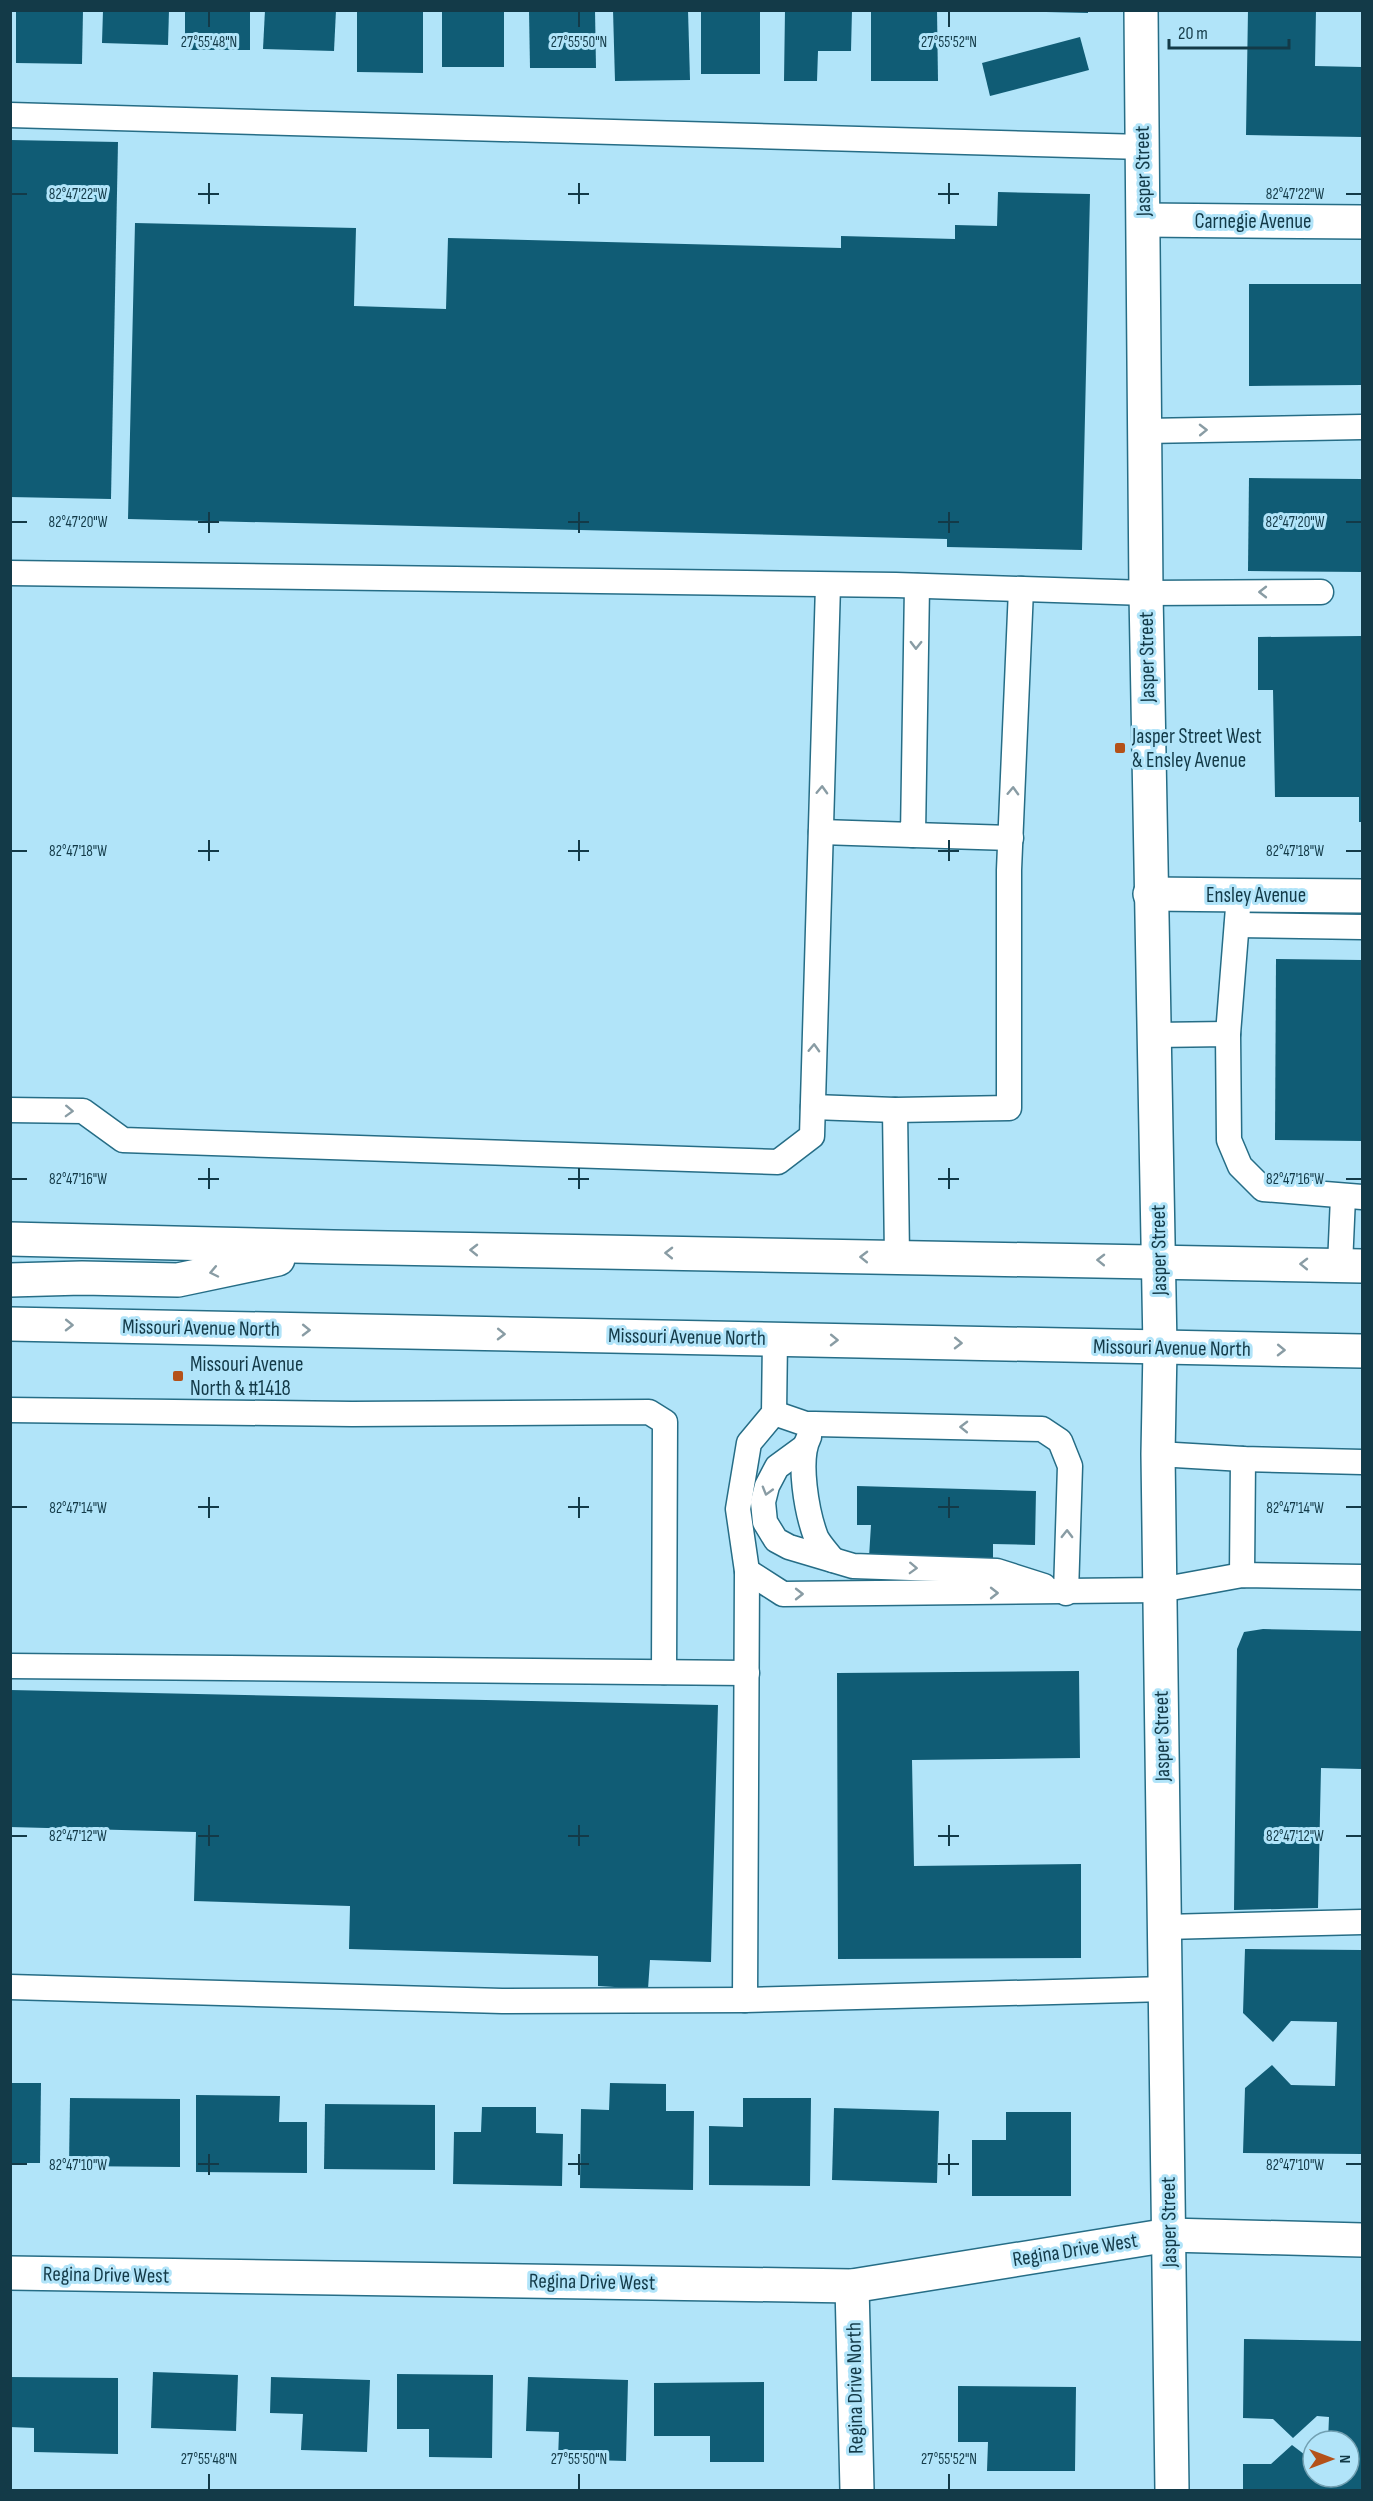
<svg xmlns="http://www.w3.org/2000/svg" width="1373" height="2501" font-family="'Sofia Sans Condensed',sans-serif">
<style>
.building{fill:#105c75}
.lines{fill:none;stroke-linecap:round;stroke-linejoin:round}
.lane-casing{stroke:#266d86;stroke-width:27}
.street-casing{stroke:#266d86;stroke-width:36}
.secondary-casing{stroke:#266d86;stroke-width:36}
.primary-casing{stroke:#266d86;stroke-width:36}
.lane{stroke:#fff;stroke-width:24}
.street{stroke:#fff;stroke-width:33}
.secondary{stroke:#fff;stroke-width:33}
.primary{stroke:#fff;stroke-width:33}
.oneway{stroke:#899ca4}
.ticks{fill:none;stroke:#133a48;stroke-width:2}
.poi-dot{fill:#b45119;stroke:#b1e4f9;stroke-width:2}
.labels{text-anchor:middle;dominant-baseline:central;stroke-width:6;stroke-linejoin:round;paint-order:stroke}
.street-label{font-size:21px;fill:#133a48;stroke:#b1e4f9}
.poi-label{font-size:21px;fill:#133a48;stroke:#b1e4f9;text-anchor:start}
.ticks-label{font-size:15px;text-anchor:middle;fill:#133a48;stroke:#b1e4f9;stroke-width:6;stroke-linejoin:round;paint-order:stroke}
</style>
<rect width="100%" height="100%" fill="#b1e4f9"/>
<g class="building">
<path d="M16 10H83L82 64 16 63Z"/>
<path d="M103 10H169L168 45 102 43Z"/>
<rect x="185" y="10" width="65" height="40"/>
<path d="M265 10H336L334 51 263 49Z"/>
<path d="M357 10H423V73L357 72Z"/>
<rect x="442" y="10" width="62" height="57"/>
<path d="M529 10H595L596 68H530Z"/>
<path d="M613 10H688L690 80 615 81Z"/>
<rect x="701" y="10" width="59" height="64"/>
<path d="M785 10H852L851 51H818L817 81H784Z"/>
<path d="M871 10H937L938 81H871Z"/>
<path d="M1046 10H1088V13L1046 12Z"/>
<path d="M1248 10H1316L1315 66 1362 67V137L1246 135Z"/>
<path d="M1080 37 1089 70 990 96 982 63Z"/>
<path d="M10 140 118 142 111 499 10 497Z"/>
<path d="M998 192 1090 194 1082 550 947 547V539L128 519 135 223 356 228 354 306 446 309 448 238 841 248V236L955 239V225L997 226Z"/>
<path d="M1249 284H1362V385L1249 386Z"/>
<path d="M1249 478 1362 479V572L1248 571Z"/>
<path d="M1362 636V822H1359V797H1275L1273 690H1258V637Z"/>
<path d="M1276 959 1362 960V1141L1275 1140Z"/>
<path d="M857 1486 1036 1491 1035 1545 993 1544V1561L869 1557 871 1525H857Z"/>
<path d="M1263 1629 1362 1631V1769L1321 1768 1318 1908 1234 1910 1237 1649 1244 1632Z"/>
<path d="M1079 1671 1080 1758 912 1760 914 1866 1081 1864V1958L838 1959 837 1673Z"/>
<path d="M10 1690 718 1705 711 1962 650 1960 648 1989 598 1986V1956L349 1949 350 1906 194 1901 196 1832 10 1827Z"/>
<path d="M1245 1949 1362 1950V2154L1243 2153 1245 2088 1272 2065 1291 2085 1335 2086 1337 2022 1291 2021 1273 2042 1243 2013Z"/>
<path d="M10 2083H41L40 2163H10Z"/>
<path d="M610 2083 666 2084V2111H694L693 2190 580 2188 581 2109 609 2110Z"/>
<path d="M196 2095 280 2096 279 2122H307V2173L196 2172Z"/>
<path d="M70 2098 180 2099V2167L69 2166Z"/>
<path d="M743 2098H811L810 2186 709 2185V2126L743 2127Z"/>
<path d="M325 2104 435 2105V2170L324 2169Z"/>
<path d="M482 2107H536V2133L563 2134 562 2186 453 2184 454 2132H481Z"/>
<path d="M834 2108 939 2111 937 2183 832 2180Z"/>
<path d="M1006 2112H1071V2196H972V2140H1006Z"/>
<path d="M1244 2339 1362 2341V2490H1243V2464H1271L1292 2445 1313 2461V2477H1349V2441H1328L1329 2417 1317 2416 1293 2438 1273 2419 1243 2418Z"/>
<path d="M153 2372 238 2375 236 2431 151 2428Z"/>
<path d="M397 2374 493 2375 492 2458 429 2457V2429H397Z"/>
<path d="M10 2377 118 2378V2454L34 2452V2428L10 2427Z"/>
<path d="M271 2377 370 2380 367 2452 301 2450 303 2414 270 2413Z"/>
<path d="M528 2377 628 2380 626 2461 558 2459 559 2432 526 2431Z"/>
<path d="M764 2382V2462H710V2436H654V2383Z"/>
<path d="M958 2386 1076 2387 1075 2471H987L988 2442H958Z"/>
</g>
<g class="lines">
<defs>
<g id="lane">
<path d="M10 115 1143 147"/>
<path d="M1145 431 1362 427"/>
<path d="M10 573 896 585 1146 593 1321 592"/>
<path d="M821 832 913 835 917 586"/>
<path d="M913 835 1011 838"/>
<path d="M1237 925 1362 927"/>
<path d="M1228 1034 1239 895"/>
<path d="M1154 1035 1228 1034 1229 1140 1240 1166 1263 1189 1362 1197"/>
<path d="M813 1107 895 1110 1009 1108V870L1021 589"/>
<path d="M10 1110 83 1111 123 1140 778 1162 812 1136 828 585"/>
<path d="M895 1110 897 1257"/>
<path d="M1340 1265 1343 1197"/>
<path d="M10 1410 352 1414 649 1412 665 1422 664 1672"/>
<path d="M774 1413 806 1424H815L1042 1429 1060 1441 1070 1466 1066 1593"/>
<path d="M809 1437C797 1460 807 1513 816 1537 820 1545 828 1553 833 1560"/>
<path d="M803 1448 777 1467 767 1486 763 1502 765 1522 776 1540 789 1547 853 1566 997 1571 1044 1586"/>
<path d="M1158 1454 1243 1459 1362 1462"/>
<path d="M747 1571 783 1594 1160 1590 1242 1575 1362 1577"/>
<path d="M1242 1575 1243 1459"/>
<path d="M10 1666 747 1673"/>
<path d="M1165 1927 1362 1922"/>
<path d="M10 1987 502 2001 745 2000 1166 1989"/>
<path d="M745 2000 747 1571 738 1509 749 1443 774 1413 775 1339"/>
</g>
<g id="street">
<path d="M1144 220 1362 222"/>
<path d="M1150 894 1362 896"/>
<path d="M1160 1348 1158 1454 1172 2490"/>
<path d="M10 2273 852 2286 1169 2235 1362 2240"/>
<path d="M852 2286 857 2490"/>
</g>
<path id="secondary" d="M1141 10 1146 593 1160 1348"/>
<g id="primary">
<path d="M10 1239 333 1247 1362 1266"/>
<path d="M10 1280 82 1278 178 1280 278 1259"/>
<path d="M10 1324 1362 1351"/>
</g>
</defs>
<use href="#lane" class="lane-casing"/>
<use href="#street" class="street-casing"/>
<use href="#secondary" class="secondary-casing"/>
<use href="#primary" class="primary-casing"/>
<use href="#lane" class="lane"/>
<use href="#street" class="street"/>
<use href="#secondary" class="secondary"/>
<use href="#primary" class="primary"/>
</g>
<defs><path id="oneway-chevron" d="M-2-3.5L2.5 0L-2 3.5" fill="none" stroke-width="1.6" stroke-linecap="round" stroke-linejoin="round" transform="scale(1.5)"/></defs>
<g class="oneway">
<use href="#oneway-chevron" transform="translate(1203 430) rotate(-1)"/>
<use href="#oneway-chevron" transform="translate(1263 592) rotate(180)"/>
<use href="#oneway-chevron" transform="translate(916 645) rotate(91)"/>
<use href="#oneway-chevron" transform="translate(822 790) rotate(-88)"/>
<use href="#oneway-chevron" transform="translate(1013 791) rotate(-88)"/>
<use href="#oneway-chevron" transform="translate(814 1048) rotate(-88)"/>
<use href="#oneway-chevron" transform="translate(69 1111) rotate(2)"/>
<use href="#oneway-chevron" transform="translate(474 1250) rotate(-179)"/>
<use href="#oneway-chevron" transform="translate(669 1253) rotate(-179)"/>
<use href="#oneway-chevron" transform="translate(864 1257) rotate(-179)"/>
<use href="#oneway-chevron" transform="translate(1101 1260) rotate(-179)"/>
<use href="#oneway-chevron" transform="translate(1304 1264) rotate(-179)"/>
<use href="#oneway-chevron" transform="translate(214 1272) rotate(168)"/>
<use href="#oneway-chevron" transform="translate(69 1325) rotate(1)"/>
<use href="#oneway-chevron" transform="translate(306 1330) rotate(1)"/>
<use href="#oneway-chevron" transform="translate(501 1334) rotate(1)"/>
<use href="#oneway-chevron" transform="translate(834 1340) rotate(1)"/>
<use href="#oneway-chevron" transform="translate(958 1343) rotate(1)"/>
<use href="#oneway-chevron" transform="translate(1281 1350) rotate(1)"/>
<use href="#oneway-chevron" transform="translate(964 1427) rotate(-179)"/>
<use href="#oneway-chevron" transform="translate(767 1491) rotate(106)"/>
<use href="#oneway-chevron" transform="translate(1067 1534) rotate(-89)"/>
<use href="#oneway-chevron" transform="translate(913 1568) rotate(2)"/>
<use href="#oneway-chevron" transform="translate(994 1593)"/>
<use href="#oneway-chevron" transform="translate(799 1594)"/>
</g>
<path class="ticks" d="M209 12V27M579 12V27M949 12V27M209 183V204M579 183V204M949 183V204M12 194H27M198 194H219M568 194H589M938 194H959M1346 194H1361M209 512V533M579 512V533M949 512V533M12 522H27M198 522H219M568 522H589M938 522H959M1346 522H1361M209 840V861M579 840V861M949 840V861M12 851H27M198 851H219M568 851H589M938 851H959M1346 851H1361M209 1168V1189M579 1168V1189M949 1168V1189M12 1179H27M198 1179H219M568 1179H589M938 1179H959M1346 1179H1361M209 1497V1518M579 1497V1518M949 1497V1518M12 1507H27M198 1507H219M568 1507H589M938 1507H959M1346 1507H1361M209 1825V1846M579 1825V1846M949 1825V1846M12 1836H27M198 1836H219M568 1836H589M938 1836H959M1346 1836H1361M209 2154V2175M579 2154V2175M949 2154V2175M12 2164H27M198 2164H219M568 2164H589M938 2164H959M1346 2164H1361M209 2474V2489M579 2474V2489M949 2474V2489"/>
<g class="poi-dot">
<rect x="1114" y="742" width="12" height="12" rx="3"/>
<rect x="172" y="1370" width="12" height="12" rx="3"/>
</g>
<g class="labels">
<g class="street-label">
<text transform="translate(1143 171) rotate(-91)">Jasper Street</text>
<text x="1253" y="221">Carnegie Avenue</text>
<text transform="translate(1147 657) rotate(-91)">Jasper Street</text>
<text x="1256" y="895">Ensley Avenue</text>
<text transform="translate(1159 1250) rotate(-91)">Jasper Street</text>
<text transform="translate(201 1328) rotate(1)">Missouri Avenue North</text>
<text transform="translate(687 1337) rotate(1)">Missouri Avenue North</text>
<text transform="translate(1172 1348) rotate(1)">Missouri Avenue North</text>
<text transform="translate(1162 1736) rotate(-91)">Jasper Street</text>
<text transform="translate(1169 2222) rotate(-91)">Jasper Street</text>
<text transform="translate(1075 2250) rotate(-9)">Regina Drive West</text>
<text transform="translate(106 2275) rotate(1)">Regina Drive West</text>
<text transform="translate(592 2282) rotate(1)">Regina Drive West</text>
<text transform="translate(855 2388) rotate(-91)">Regina Drive North</text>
</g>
<g class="poi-label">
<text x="1132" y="736">Jasper Street West<tspan x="1132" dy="24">&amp; Ensley Avenue</tspan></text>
<text x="190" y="1364">Missouri Avenue<tspan x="190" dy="24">North &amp; #1418</tspan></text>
</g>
</g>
<g class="ticks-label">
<text x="209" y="47">27°55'48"N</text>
<text x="579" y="47">27°55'50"N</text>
<text x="949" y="47">27°55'52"N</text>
<text x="1295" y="199">82°47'22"W</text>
<text x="78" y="199">82°47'22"W</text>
<text x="78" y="527">82°47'20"W</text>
<text x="1295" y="527">82°47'20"W</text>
<text x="1295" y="856">82°47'18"W</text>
<text x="78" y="856">82°47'18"W</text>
<text x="1295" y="1184">82°47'16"W</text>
<text x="78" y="1184">82°47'16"W</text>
<text x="1295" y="1513">82°47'14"W</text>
<text x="78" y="1513">82°47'14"W</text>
<text x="78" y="1841">82°47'12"W</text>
<text x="1295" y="1841">82°47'12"W</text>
<text x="78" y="2170">82°47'10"W</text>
<text x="1295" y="2170">82°47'10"W</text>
<text x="209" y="2464">27°55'48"N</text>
<text x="579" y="2464">27°55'50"N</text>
<text x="949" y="2464">27°55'52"N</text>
</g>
<rect width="1373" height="2501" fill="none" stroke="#133a48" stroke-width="24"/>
<g transform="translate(1331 2459) rotate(90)"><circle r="28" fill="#b1e4f9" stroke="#72a0b2" stroke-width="1.5"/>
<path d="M0-4.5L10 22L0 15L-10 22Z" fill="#b45119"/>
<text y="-9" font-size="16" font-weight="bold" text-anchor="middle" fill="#133a48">N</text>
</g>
<path d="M1169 39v9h120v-9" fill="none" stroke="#133a48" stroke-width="3"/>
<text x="1178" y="39" font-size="18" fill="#133a48" stroke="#b1e4f9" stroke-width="4.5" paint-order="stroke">20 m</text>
</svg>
